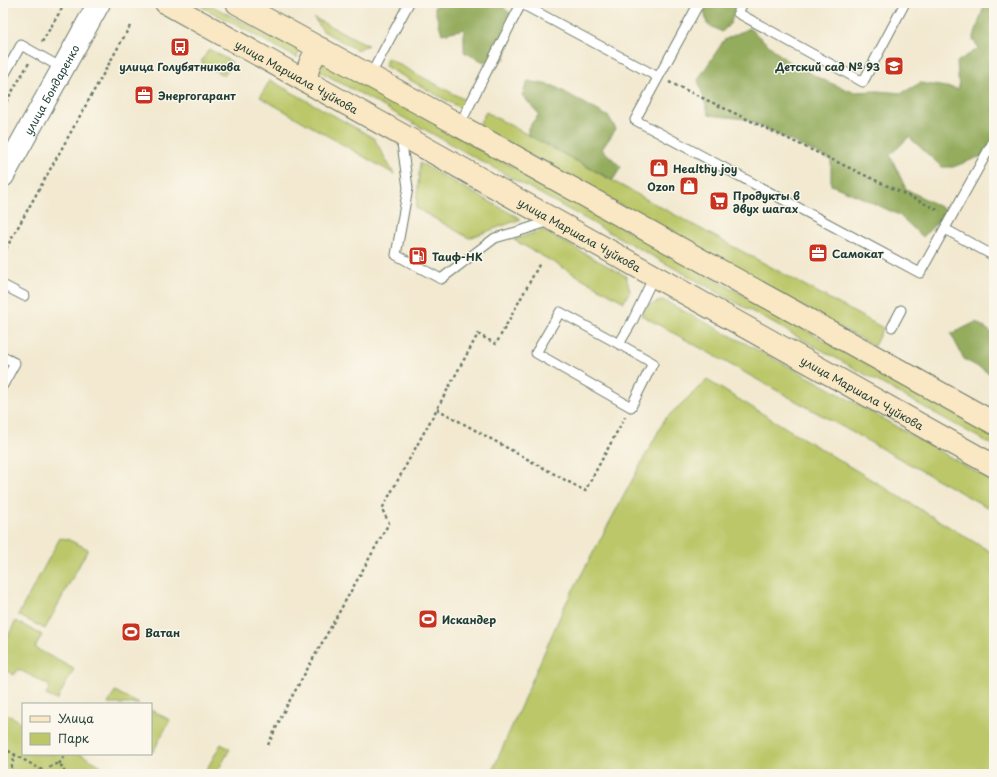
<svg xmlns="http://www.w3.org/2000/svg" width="997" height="777" font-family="'Playpen Sans',sans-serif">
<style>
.green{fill:#bbc769;stroke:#6d824e}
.forest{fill:#94ac5d;stroke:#5a7448}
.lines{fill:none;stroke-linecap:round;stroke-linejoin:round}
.service-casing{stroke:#69796b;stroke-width:11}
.tertiary-casing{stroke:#69796b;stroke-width:24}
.secondary-casing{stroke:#69796b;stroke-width:24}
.path{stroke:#69796b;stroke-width:2.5;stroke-dasharray:3 3;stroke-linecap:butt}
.service{stroke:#fff;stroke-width:9}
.tertiary{stroke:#fff;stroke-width:22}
.secondary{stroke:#fae7c3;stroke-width:22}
.labels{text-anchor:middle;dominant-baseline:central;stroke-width:3;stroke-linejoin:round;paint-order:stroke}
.poi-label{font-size:11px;font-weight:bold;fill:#1f3d34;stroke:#fbf7ec;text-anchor:start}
.street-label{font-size:11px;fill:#1f3d34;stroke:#fbf7ec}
</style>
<rect width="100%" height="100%" fill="#fbf7ec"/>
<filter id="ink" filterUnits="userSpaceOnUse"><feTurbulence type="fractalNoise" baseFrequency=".025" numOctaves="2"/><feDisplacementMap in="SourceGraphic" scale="8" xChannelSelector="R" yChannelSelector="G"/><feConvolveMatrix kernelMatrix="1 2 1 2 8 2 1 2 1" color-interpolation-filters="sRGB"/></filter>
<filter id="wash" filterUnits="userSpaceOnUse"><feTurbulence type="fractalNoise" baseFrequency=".012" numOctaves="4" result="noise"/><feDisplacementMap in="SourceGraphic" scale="16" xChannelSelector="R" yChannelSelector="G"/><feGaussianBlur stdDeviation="0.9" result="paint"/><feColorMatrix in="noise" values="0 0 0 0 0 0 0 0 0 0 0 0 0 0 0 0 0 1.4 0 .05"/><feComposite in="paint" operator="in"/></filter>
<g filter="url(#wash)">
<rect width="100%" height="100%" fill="#f2e9d0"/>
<g class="green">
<path d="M195 3H207L229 15 301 50 298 54 297 58Z"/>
<path d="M314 18 368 45 357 50 323 31Z"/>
<path d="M209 49 232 62 224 76 201 62Z"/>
<path d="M387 58 465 100 460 108 385 66Z"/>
<path d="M320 59 994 435V446L314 68Z"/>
<path d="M270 80 374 138 394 174 260 97Z"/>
<path d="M486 112 883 328 874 346 478 126Z"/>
<path d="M420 163 521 219 469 238 416 208Z"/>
<path d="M542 230 626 276 630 291 624 302 514 240Z"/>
<path d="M663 300 818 382 994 482V511L641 315 647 306Z"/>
<path d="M707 380 994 554V774H491L565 605 665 419Z"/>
<path d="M60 538 67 539 88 549 45 629 18 615Z"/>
<path d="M16 621 42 635 35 648 74 669 57 700 46 695 50 686 18 669 14 675 3 669V645Z"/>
<path d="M115 691 139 704H108Z"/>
<path d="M151 710 170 720 153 752 151 751Z"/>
<path d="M3 712 23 723V754H80L109 770 114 774H3Z"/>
<path d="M221 744 230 749 216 774H204Z"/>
</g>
<g class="forest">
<path d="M450 3H502L504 8 515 18 509 35 505 59 484 62 464 52V29L442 34 434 7Z"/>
<path d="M706 3H738L730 24 722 32 707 24 703 6Z"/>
<path d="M985 3H994V151L953 167H942L909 137 890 155 906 189 948 211 923 237 899 215 858 196 831 185V160L745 119 709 115 698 80 724 40 749 28 786 60 823 80 853 92 877 91 902 93 920 83 959 89 957 62 979 48 973 40Z"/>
<path d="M528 81 554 86 609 117 616 129 602 149 621 167 613 180 528 135V128L539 114 522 95Z"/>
<path d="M976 322 994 334V376L964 359 951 334Z"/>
</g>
</g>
<g filter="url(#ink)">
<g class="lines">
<defs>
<g id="service">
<path d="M520 3 658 77"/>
<path d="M699 3 635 120 920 273 994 140"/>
<path d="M743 3 738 13 863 82 905 3"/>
<path d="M370 76 409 3"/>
<path d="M3 77 21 45 62 68"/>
<path d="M459 125 466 112 521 4"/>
<path d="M401 136 408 188 396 255 441 279 495 238 523 230 550 221"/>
<path d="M945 229 994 256"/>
<path d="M3 285 24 296"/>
<path d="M892 327 901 310"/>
<path d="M619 344 653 363 631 407 536 353 560 312 619 344 632 322 654 276"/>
<path d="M3 357 15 363 3 385"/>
</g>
<g id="tertiary">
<path id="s1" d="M3 176 99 3"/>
</g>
<g id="secondary">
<path id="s2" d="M166 3 994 466"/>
<path d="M237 3 452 121 458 125 994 423"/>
<path d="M305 81C309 67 309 59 321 49"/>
</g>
</defs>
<use href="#service" class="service-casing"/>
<use href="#tertiary" class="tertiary-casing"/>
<use href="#secondary" class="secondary-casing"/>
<g class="path">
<path d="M42 42 65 3"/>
<path d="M669 82 940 211"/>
<path d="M3 107 29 63"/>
<path d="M3 254 130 26"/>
<path d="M437 409 585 491 625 417"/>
<path d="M268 745 285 709 389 523 382 509 478 334 496 344 540 263"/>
<path d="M3 748 49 774"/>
<path d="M59 764 65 754"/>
<path d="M11 774V769L15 755"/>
<path d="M49 774C48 768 51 765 57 764 62 765 65 769 64 774"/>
<path d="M381 774 384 770"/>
</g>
<use href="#service" class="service"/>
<use href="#tertiary" class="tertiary"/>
<use href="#secondary" class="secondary"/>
</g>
</g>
<defs>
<symbol id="bus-square" viewBox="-11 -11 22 22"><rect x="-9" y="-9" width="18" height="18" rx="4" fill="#c8321e" stroke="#fbf7ec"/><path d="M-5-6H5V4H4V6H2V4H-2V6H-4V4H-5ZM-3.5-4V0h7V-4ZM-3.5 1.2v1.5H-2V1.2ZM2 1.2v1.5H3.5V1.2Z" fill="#fff"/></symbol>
<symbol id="school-square" viewBox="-11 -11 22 22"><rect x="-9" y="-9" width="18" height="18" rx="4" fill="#c8321e" stroke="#fbf7ec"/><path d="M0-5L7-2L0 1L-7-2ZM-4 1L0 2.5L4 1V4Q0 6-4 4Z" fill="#fff"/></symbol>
<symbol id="office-square" viewBox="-11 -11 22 22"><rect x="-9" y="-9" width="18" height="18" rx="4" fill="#c8321e" stroke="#fbf7ec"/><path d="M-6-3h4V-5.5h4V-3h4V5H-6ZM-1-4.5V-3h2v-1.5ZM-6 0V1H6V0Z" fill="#fff"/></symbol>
<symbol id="shop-square" viewBox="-11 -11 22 22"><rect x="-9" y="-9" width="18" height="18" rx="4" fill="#c8321e" stroke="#fbf7ec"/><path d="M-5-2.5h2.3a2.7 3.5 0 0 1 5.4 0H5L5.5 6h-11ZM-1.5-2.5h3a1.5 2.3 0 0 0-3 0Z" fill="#fff"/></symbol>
<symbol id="supermarket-square" viewBox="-11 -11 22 22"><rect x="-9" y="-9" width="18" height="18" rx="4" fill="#c8321e" stroke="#fbf7ec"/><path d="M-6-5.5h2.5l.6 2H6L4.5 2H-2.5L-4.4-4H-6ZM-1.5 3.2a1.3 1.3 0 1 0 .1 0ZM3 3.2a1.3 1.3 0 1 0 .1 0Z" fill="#fff"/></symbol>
<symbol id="fuel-square" viewBox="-11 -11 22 22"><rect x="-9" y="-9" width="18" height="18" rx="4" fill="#c8321e" stroke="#fbf7ec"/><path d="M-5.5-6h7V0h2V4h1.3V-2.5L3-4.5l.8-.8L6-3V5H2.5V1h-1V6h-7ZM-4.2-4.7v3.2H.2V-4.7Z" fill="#fff"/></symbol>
<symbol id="stadium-square" viewBox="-11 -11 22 22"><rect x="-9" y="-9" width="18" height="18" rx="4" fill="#c8321e" stroke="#fbf7ec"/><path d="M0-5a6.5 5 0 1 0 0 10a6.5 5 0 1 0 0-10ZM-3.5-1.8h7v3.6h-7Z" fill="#fff"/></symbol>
</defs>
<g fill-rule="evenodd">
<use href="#bus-square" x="169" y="36" width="22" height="22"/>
<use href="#school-square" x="883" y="55" width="22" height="22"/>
<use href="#office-square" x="133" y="84" width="22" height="22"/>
<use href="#shop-square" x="648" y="157" width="22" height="22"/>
<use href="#shop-square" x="678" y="175" width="22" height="22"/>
<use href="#supermarket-square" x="708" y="190" width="22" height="22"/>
<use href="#office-square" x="807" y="242" width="22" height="22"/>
<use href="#fuel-square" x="407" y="245" width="22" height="22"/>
<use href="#stadium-square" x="417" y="608" width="22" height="22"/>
<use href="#stadium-square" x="120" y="621" width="22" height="22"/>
</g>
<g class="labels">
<g class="poi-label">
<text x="180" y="66" text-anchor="middle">улица Голубятникова</text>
<text x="880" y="66" text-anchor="end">Детский сад № 93</text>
<text x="158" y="95">Энергогарант</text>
<text x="673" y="168">Healthy joy</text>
<text x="675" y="186" text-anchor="end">Ozon</text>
<text x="733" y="195">Продукты в<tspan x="733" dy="13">двух шагах</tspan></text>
<text x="832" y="253">Самокат</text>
<text x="432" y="256">Таиф-НК</text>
<text x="442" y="619">Искандер</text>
<text x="145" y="632">Ватан</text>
</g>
<g class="street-label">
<text stroke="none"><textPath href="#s2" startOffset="150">улица Маршала Чуйкова</textPath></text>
<text stroke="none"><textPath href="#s1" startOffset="99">улица Бондаренко</textPath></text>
<text stroke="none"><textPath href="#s2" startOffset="474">улица Маршала Чуйкова</textPath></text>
<text stroke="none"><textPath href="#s2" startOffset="798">улица Маршала Чуйкова</textPath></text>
</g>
</g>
<rect width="997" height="777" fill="none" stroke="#fbf7ec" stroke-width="16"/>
<rect x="22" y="703" width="130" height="52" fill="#fbf7ec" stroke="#a3ada2"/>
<rect x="30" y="716" width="20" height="6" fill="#fae7c3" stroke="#a3ada2"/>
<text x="58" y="723" font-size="12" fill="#1f3d34">Улица</text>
<rect x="30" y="733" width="20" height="12" fill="#bbc769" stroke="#a3ada2"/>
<text x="58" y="743" font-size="12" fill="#1f3d34">Парк</text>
</svg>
